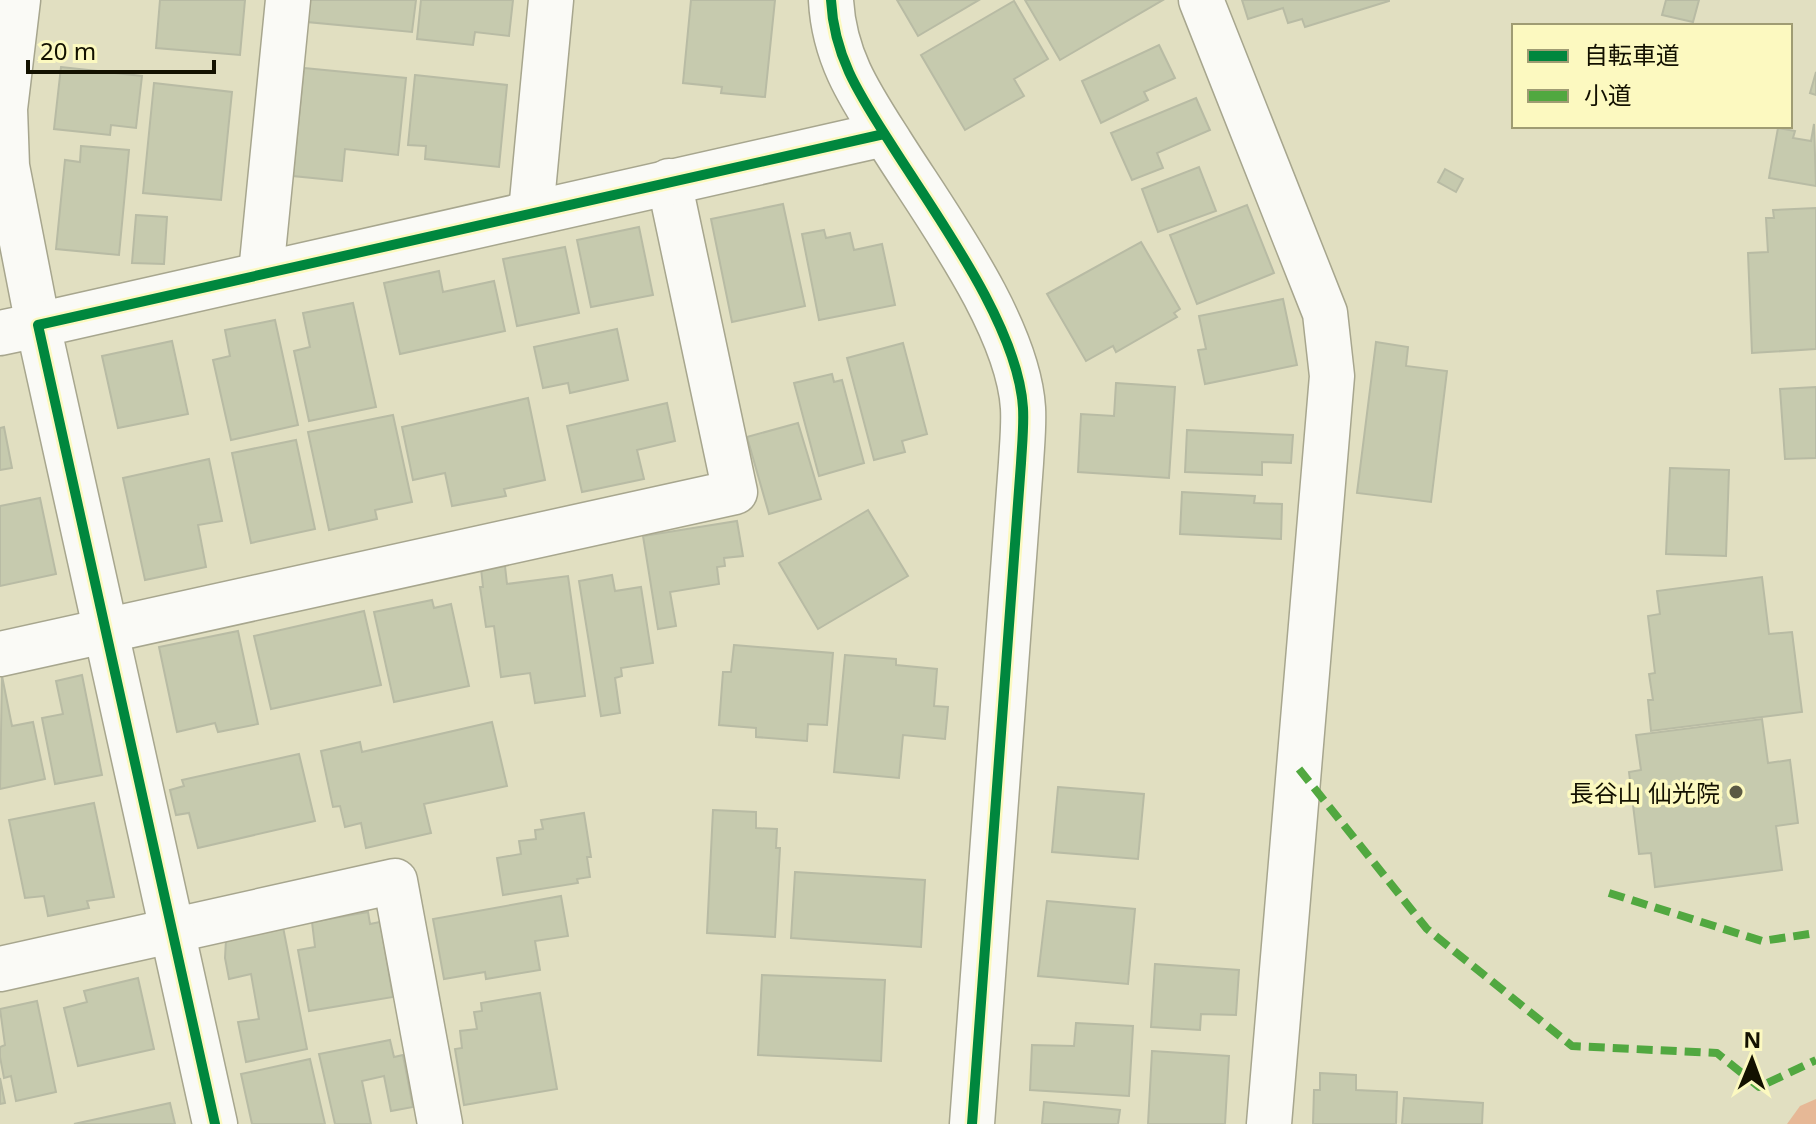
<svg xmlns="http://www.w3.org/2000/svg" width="1816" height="1124" font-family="'Noto Sans','Noto Sans JP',sans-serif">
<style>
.forest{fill:#e6b896}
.building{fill:#c6caae;stroke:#b8bba4;stroke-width:2}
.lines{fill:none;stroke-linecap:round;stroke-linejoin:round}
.minor-casing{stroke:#a7a68e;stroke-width:47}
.minor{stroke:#fafaf6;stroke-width:44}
.quiet{stroke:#51a840;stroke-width:8;stroke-dasharray:16 8;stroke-linecap:butt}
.cycleway-casing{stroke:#fcf9c0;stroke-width:15}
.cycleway{stroke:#00873e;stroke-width:10}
.poi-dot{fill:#5b5944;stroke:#fcf9c0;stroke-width:3}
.labels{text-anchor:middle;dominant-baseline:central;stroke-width:7;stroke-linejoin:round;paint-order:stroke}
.poi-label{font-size:24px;fill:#131100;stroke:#fcf9c0;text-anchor:end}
</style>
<rect width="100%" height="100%" fill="#e1dfc1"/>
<path class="forest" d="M1816 1099V1124H1787L1800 1106Z"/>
<g class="building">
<path d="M160 0H245L240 55 156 48Z"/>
<path d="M309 0H416L412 32 307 22Z"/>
<path d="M421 0H513L509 36 475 32 473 45 417 39Z"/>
<path d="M691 0H775L765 97 721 93 722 87 683 83Z"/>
<path d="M897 0H979L918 36Z"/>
<path d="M1025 0H1163L1060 60Z"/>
<path d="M1242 0H1389V1L1305 27 1302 19 1288 23 1283 8 1248 19Z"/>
<path d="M1666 0H1699L1693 22 1662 15Z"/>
<path d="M1014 1 1048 59 1014 79 1024 96 965 130 921 55Z"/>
<path d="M1159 45 1175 78 1144 92 1148 100 1101 123 1082 81Z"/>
<path d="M61 67 142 76 136 128 111 125 110 135 54 129Z"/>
<path d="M304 68 406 78 398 155 345 149 342 181 293 176Z"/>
<path d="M1816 72V95L1810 93Z"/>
<path d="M415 75 507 85 499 167 425 159 426 146 408 145Z"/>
<path d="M154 83 232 92 221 200 143 193Z"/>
<path d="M1196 98 1210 130 1157 153 1163 168 1132 180 1111 133Z"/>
<path d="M1814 124 1816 186 1769 178 1778 128 1795 131 1793 138 1811 141Z"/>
<path d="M81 146 129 150 119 255 56 249 65 160 80 162Z"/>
<path d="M1199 167 1216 211 1158 232 1142 189Z"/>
<path d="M1445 169 1463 179 1456 192 1438 182Z"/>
<path d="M783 204 805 306 732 322 711 219Z"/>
<path d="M1247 205 1274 273 1197 304 1170 235Z"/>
<path d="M1816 208V349L1752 353 1748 253 1768 252 1766 218H1774L1773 210Z"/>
<path d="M136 215 167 217 164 264 132 263Z"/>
<path d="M639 227 653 295 591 307 577 240Z"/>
<path d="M824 230 826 238 850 233 854 250 882 244 895 305 819 320 802 234Z"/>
<path d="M1141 242 1180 309 1174 313 1177 317 1116 352 1113 346 1086 361 1047 294Z"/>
<path d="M565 247 579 313 517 326 503 259Z"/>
<path d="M439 271 443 292 494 281 505 331 400 354 384 283Z"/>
<path d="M1283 299 1297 365 1205 384 1198 350 1206 349 1199 316Z"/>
<path d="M353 303 376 407 309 421 294 351 310 347 303 313Z"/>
<path d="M275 320 298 425 231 440 213 360 230 356 225 330Z"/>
<path d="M617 329 628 380 570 393 568 383 543 388 534 347Z"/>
<path d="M172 341 188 414 118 428 102 356Z"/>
<path d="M1376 342 1408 347 1406 366 1447 371 1431 502 1357 493Z"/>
<path d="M903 343 927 434 902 441 905 452 874 460 847 358Z"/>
<path d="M832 374 834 382 842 380 864 463 819 476 794 383Z"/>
<path d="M1116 383 1175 387 1169 478 1078 472 1081 414 1114 416Z"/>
<path d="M1816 387V458L1785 459 1780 389Z"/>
<path d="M528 398 545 480 504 489 506 496 452 506 445 473 413 480 402 427Z"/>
<path d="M667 403 675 441 637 450 644 479 582 492 567 426Z"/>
<path d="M393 415 412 502 375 510 377 519 329 530 308 432Z"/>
<path d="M798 423 821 499 769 514 747 437Z"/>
<path d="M4 427 12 468 0 470V428Z"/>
<path d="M1187 430 1293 435 1291 463 1262 462V475L1185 472Z"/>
<path d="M296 440 315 529 251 543 232 453Z"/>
<path d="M209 459 222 521 198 525 206 567 145 580 123 478Z"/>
<path d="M1670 468 1729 470 1726 556 1666 554Z"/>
<path d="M1182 492 1255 496 1254 503 1282 504 1281 539 1180 534Z"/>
<path d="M40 498 56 574 0 586V506Z"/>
<path d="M868 510 908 576 818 629 779 563Z"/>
<path d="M737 521 743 556 724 558 725 566 717 567 719 584 670 592 676 626 658 629 643 536Z"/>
<path d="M505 566 507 584 568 576 585 696 535 703 530 673 501 677 494 626 486 627 480 587H483L481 568Z"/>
<path d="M612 575 615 591 641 587 653 663 621 668 622 676 615 678 620 713 601 716 579 581Z"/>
<path d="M1762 577 1769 634 1792 632 1802 712 1651 731 1648 700H1653L1649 674 1655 673 1648 616 1660 614 1657 591Z"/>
<path d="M432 600 434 608 451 604 469 686 394 702 374 612Z"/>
<path d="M364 611 381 685 271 709 254 636Z"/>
<path d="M238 631 258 724 218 732 215 723 177 732 159 647Z"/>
<path d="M734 645 833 653 827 725 808 724 807 741 756 737V728L719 725 723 672H731Z"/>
<path d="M845 655 896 659V665L937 669 934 706 948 707 945 739 903 735 899 778 834 772Z"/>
<path d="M82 675 102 775 55 784 42 718 63 714 56 681Z"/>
<path d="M2 676 12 726 33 722 45 779 0 789Z"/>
<path d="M1762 719 1768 763 1790 760 1798 823 1776 826 1782 870 1655 887 1651 853 1639 854 1629 772 1641 770 1636 735Z"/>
<path d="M492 722 507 786 424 804 431 833 366 848 361 823 345 827 340 806 333 807 321 751 360 742 362 752Z"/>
<path d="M299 754 315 821 198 848 189 813 176 815 170 790 184 786 182 780Z"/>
<path d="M1058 787 1144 794 1138 859 1052 852Z"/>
<path d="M94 803 114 897 87 901 89 908 48 916 44 896 25 898 9 820Z"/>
<path d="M713 810 756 812V828L777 829 776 848H780L775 937 707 933Z"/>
<path d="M584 813 591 857H587L590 877 577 879 578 883 503 895 497 858 521 854 519 841 536 839 535 830 543 829 541 820Z"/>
<path d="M795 872 925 880 921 947 791 938Z"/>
<path d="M561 896 568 936 535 941 540 970 486 979 485 972 444 979 433 919Z"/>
<path d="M1047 901 1135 909 1128 984 1038 976Z"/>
<path d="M368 912 370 924 380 922 393 997 309 1011 298 950 315 947 312 922Z"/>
<path d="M283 927 307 1049 246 1062 238 1022 259 1019 251 974 229 979 225 958 226 939Z"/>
<path d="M1155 964 1239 970 1236 1015 1201 1014 1200 1030 1151 1027Z"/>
<path d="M762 975 885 980 881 1061 758 1055Z"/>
<path d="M138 978 154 1049 78 1066 64 1008 87 1002 84 991Z"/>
<path d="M540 993 557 1089 464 1105 455 1049 462 1048 460 1031 477 1029 474 1012 482 1011 481 1003Z"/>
<path d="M37 1001 56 1092 16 1101 11 1076 4 1078 0 1057V1047L5 1045 0 1009Z"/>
<path d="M1076 1023 1133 1026 1129 1096 1030 1090 1032 1045 1074 1046Z"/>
<path d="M390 1040 394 1057 403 1055 413 1107 391 1111 384 1076 362 1081 371 1124H335L319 1054Z"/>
<path d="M1152 1051 1229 1056 1225 1124H1148Z"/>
<path d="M310 1059 325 1124H252L241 1074Z"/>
<path d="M1320 1073 1356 1075V1090L1397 1092 1396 1124H1313L1314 1090H1320Z"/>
<path d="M0 1078 5 1103 0 1104Z"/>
<path d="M1404 1098 1483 1103 1482 1124H1402Z"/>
<path d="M1044 1102 1120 1110 1118 1124H1042Z"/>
<path d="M170 1103 175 1124H74Z"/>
</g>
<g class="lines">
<defs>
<g id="minor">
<path d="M831 0C834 58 861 97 891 144 935 214 1018 325 1023 408 1024 426 1022 445 1021 463L972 1124"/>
<path d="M1201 0 1325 313 1332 376 1269 1124"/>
<path d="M531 212 551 0"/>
<path d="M261 273 288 0"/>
<path d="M0 333 38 325 7 166 5 109 18 0"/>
<path d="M0 654 735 492 669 181"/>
<path d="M0 969 395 881 440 1124"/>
<path d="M215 1124 38 325 884 134"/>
</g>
</defs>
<use href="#minor" class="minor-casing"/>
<use href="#minor" class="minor"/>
<g class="quiet">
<path d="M1299 769 1427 929 1572 1046 1717 1053 1759 1087 1816 1060"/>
<path d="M1609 893 1762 941 1816 933"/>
</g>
<defs>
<g id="cycleway">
<path d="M831 0C834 58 861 97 891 144 935 214 1018 325 1023 408 1024 426 1022 445 1021 463L972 1124"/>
<path d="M215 1124 38 325 884 134"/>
</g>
</defs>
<use href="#cycleway" class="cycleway-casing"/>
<use href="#cycleway" class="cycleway"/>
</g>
<circle class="poi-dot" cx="1736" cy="792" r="8"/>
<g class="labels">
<g class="poi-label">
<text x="1720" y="792">長谷山 仙光院</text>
</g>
</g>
<rect x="1512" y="24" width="280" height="104" fill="#fcf9c0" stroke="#9f9c73" stroke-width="2"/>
<rect x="1528" y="50" width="40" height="12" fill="#00873e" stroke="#9f9c73" stroke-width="2"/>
<text x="1584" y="64" font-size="24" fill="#131100">自転車道</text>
<rect x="1528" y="90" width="40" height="12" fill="#51a840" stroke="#9f9c73" stroke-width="2"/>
<text x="1584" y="104" font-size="24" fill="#131100">小道</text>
<g transform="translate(1752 1060) rotate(1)" stroke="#fcf9c0" stroke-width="6" paint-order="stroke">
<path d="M0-6L14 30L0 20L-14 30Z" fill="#131100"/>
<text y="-12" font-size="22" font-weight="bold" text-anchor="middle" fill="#131100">N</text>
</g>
<path d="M28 60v12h186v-12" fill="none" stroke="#131100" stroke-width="4"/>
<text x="40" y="60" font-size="24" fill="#131100" stroke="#fcf9c0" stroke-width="6" paint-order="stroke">20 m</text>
</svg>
